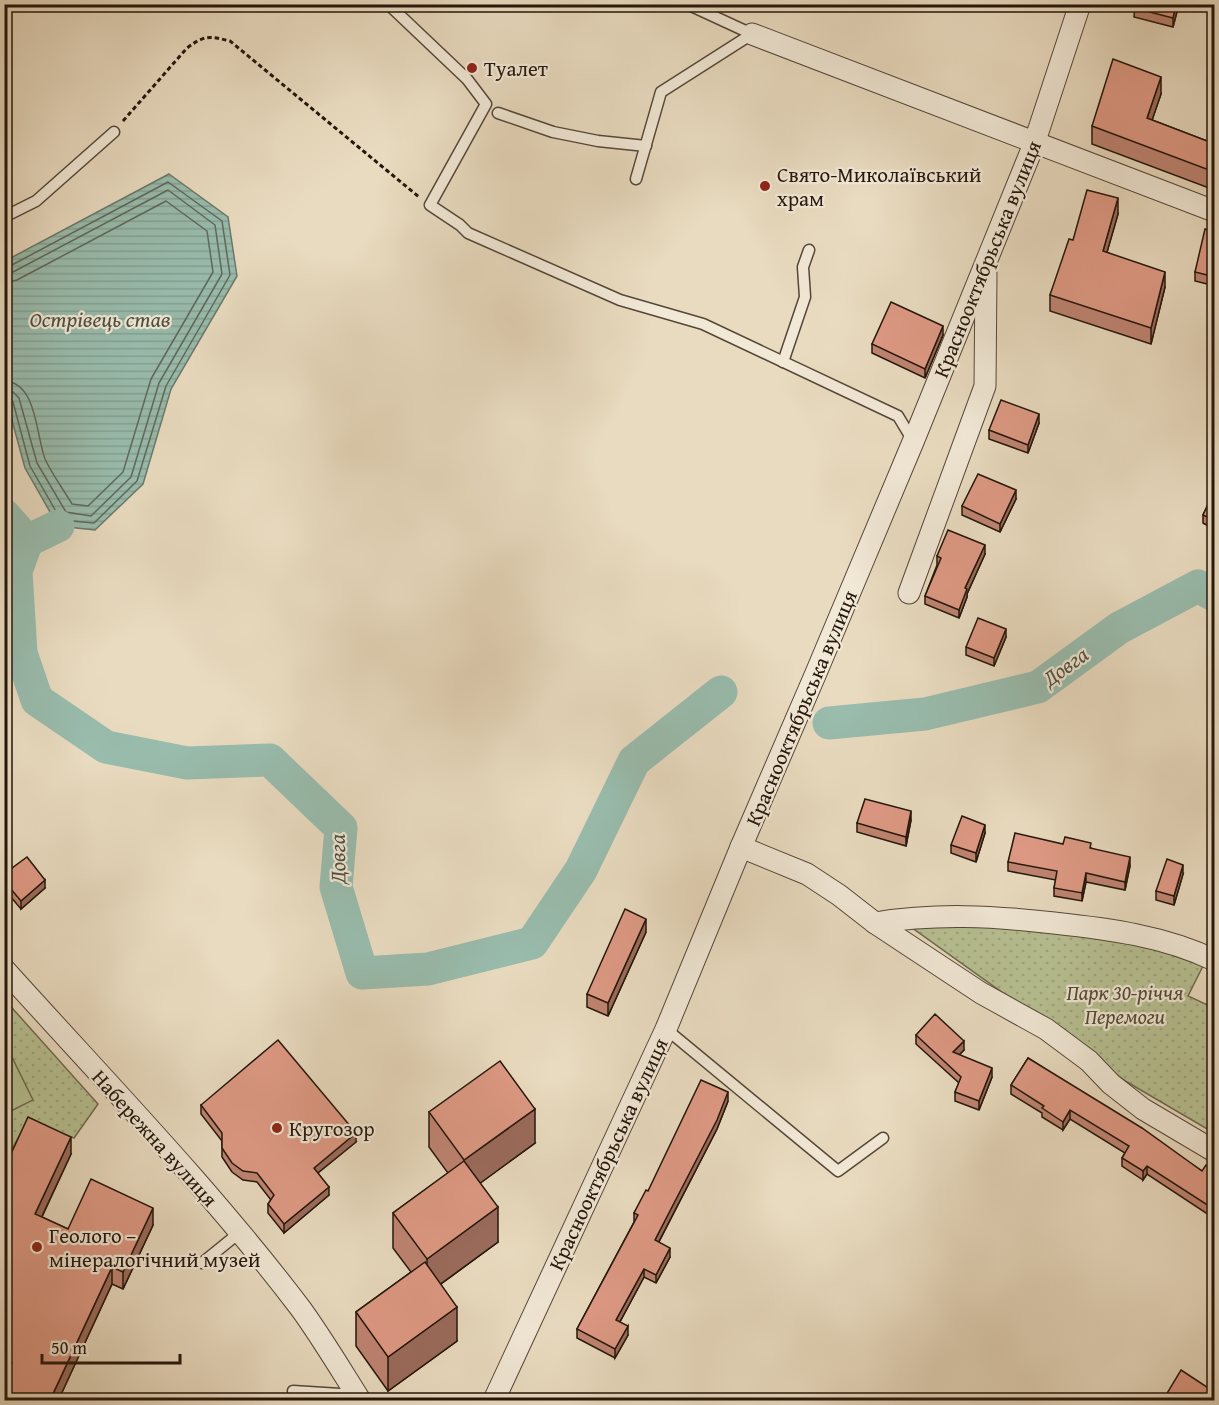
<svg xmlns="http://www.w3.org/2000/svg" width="1219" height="1405" font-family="'Gentium Book Plus',serif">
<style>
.grass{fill:url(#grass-dots);stroke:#6e6b4e;stroke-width:1.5}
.garden{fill:#b7c092;stroke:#6e6b4e;stroke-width:1.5}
.water{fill:url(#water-rules);stroke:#6a7a6c;stroke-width:1.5}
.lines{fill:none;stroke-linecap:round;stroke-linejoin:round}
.shore{stroke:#5e695c;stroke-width:1.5}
.river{stroke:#99bcad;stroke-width:33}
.service-casing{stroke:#554738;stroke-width:13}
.minor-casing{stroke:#554738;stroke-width:23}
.path{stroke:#24160b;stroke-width:3;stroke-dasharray:4.5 3;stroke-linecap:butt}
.service{stroke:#f1e8d6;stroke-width:10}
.minor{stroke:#f1e8d6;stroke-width:21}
.wall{fill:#bf8472;stroke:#24160b;stroke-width:1.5}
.shaded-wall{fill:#9b6b5c;stroke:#24160b;stroke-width:1.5}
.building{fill:#de9984;stroke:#24160b;stroke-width:1.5}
.poi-dot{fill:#8f2418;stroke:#f1e8d6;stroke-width:2}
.labels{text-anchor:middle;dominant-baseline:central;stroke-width:4.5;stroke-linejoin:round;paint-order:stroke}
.poi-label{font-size:21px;fill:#24160b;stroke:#f1e8d6;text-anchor:start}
.street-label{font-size:21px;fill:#24160b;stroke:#f1e8d6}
.park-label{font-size:21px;font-style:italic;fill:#504934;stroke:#f1e8d6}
.water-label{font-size:22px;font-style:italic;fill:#4d5044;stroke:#f1e8d6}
</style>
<defs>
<pattern id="grass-dots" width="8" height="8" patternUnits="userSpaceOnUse" patternTransform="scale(1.5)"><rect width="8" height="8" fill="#b7c092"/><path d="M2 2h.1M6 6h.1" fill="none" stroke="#9da47d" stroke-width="1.8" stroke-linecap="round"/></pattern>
<pattern id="water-rules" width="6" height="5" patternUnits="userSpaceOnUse" patternTransform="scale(1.5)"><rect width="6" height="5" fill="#99bcad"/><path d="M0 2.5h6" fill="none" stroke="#84a194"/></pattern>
</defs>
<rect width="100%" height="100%" fill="#e9dbc0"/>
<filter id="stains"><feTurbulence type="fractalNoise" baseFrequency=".00333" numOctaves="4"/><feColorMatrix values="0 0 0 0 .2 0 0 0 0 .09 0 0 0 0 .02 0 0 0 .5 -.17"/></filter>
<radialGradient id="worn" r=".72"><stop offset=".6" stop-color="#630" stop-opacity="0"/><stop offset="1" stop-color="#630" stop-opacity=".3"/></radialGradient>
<g class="grass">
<path d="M904 922 1049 927 1126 938 1205 962 1188 996 1214 1008V1133L1127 1082Z"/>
<path d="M5 1000 98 1104 74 1138 28 1120 5 1162Z"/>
</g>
<path class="garden" d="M4 1041 33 1100 5 1114H4Z"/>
<path class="water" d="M169 174 228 217 237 276 171 389 143 484 95 530 58 526 25 468 7 402H5V261Z"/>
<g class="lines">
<g class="shore">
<path d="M4 266H10L168 182 222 221 230 275 166 386 137 481 94 523 61 520 30 466 13 402 9 398H4"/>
<path d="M4 274 13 272 168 190 215 225 222 274 159 383 131 477 91 516 66 512 37 463 19 398 13 392 4 390"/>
<path d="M4 283 17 280 166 201 207 231 213 272 151 379 123 472 88 506 72 504C63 489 52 474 45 459 36 435 37 382 4 381"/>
</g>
<g class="river">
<path d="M4 515 27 541 16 571 21 653 37 700 106 747 187 763 270 760 341 828 336 887 362 973 428 969 532 943 581 870 634 761 721 692"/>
<path d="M27 541 58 526"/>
<path d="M829 723 925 714 1038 687 1119 628 1198 586 1214 595"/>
</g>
<defs>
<g id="service">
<path d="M388 4 467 79 486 104 430 205 460 225 468 233 620 300 703 324 898 416 913 441"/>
<path d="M687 4 752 34"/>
<path d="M498 113 553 132 598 141 646 146"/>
<path d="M636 179 661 92 752 34"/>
<path d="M4 217 36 201 114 132"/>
<path d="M783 362 805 297 803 267 809 250"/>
<path d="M666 1029 838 1171 883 1138"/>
<path d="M202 1263 239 1233"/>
<path d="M293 1391 356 1395"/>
</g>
<g id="minor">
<path d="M752 34 1214 211"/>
<path d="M909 593 985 386 986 273"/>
<path d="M741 847 807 874 839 895 875 923 981 993 1046 1029 1089 1061 1111 1084 1143 1109 1214 1151"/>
<path d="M875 923C936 913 993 916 1054 923 1109 929 1164 936 1214 960"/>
<path d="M4 969C105 1081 210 1189 301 1309 322 1338 341 1370 360 1400"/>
<path d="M494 1400 666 1029 741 847 816 673 913 442 1034 144 1080 4"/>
</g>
</defs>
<use href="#service" class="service-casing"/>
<use href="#minor" class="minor-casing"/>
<path class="path" d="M123 121 187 48C204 35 210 36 230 41L419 197"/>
<use href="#service" class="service"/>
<use href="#minor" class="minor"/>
</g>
<g class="wall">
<path d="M1135 4H1179L1173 27 1134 17Z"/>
<path d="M1161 94 1152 120 1215 144V166L1209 188 1092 144V126Z"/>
<path d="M1118 214 1107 252 1165 287 1151 344 1050 311V295L1073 240Z"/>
<path d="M1215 232V286L1195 281V272Z"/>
<path d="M943 335 925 378 872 353V344Z"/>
<path d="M1039 423 1028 453 989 439V430Z"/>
<path d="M1215 492V530L1203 523V515Z"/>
<path d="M1016 499 1000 532 962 515V506Z"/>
<path d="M985 554 967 594V597L959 618 925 604V596L937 565V556Z"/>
<path d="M1006 637 994 666 966 655V647Z"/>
<path d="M911 820 906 846 857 832V823Z"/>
<path d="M985 833 976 862 951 853V845Z"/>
<path d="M1063 844 1091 848 1130 866 1125 890 1086 882 1082 901 1054 896V888L1056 880 1008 871V862Z"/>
<path d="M1215 869V901L1208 898V890Z"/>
<path d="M4 874 45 888 21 909 4 889Z"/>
<path d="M1183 874 1174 905 1156 900V891Z"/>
<path d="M646 932 608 1016 587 1007V994Z"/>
<path d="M916 1035 964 1050 959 1055 992 1077 979 1110 955 1101V1092L959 1083 916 1044Z"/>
<path d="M1028 1058 1202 1171H1215V1206L1209 1215 1147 1174 1143 1180 1122 1166V1158L1125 1153 1070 1119 1063 1130 1042 1117V1113L1011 1094V1085Z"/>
<path d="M728 1101 717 1129 659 1242 670 1257 656 1283 644 1277 620 1322 628 1335 615 1358 577 1338V1329L634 1222V1213L648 1191Z"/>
<path d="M201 1105 356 1142 318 1173 329 1195 284 1233 268 1213V1204L271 1200 257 1182 243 1180 232 1172 222 1157V1141L201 1114Z"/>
<path d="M429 1112 535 1143 480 1183 498 1242 441 1284 457 1341 388 1391 356 1346V1312L411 1272 393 1248V1213L448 1173 429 1147Z"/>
<path d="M71 1154 42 1217 68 1229 153 1225 123 1289 112 1284 58 1401H4V1169Z"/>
<path d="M1215 1314V1327L1213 1326V1317Z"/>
<path d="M1213 1391 1212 1401H1166V1395Z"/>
</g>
<g class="shaded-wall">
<path d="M1176 4H1179L1173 27V18Z"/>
<path d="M1161 77V94L1147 135V118Z"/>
<path d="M1215 149V166L1209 188V170Z"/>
<path d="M1118 198V214L1103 266V251Z"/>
<path d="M1165 272V287L1151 344V328Z"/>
<path d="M943 326V335L925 378V369Z"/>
<path d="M1039 414V423L1028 453V445Z"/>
<path d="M1016 490V499L1000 532V524Z"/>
<path d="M985 545V554L967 594V597L959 618V610L965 588Z"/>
<path d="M1006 629V637L994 666V658Z"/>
<path d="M911 811V820L906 846V837Z"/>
<path d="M985 825V833L976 862V853Z"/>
<path d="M1130 857V866L1125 890V882Z"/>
<path d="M1183 865V874L1174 905V896Z"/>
<path d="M1086 873V882L1082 901V893Z"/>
<path d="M45 880V888L21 909V901Z"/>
<path d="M646 919V932L608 1016V1003Z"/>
<path d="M964 1041V1050L953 1061V1052Z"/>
<path d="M992 1068V1077L979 1110V1101Z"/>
<path d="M728 1092V1101L717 1129 655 1249V1240Z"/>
<path d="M535 1109V1143L464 1195V1160Z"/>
<path d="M1070 1110V1119L1063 1130V1122Z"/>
<path d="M356 1133V1142L314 1176V1168Z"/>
<path d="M71 1137V1154L35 1231V1214Z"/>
<path d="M1147 1166V1174L1143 1180V1171Z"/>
<path d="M329 1187V1195L284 1233V1224Z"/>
<path d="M1215 1198V1206L1209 1215V1206Z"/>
<path d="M498 1207V1242L427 1294V1259Z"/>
<path d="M153 1208V1225L123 1289V1272Z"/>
<path d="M670 1248V1257L656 1283V1275Z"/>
<path d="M112 1267V1284L58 1401H50Z"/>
<path d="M644 1269V1277L616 1329V1320Z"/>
<path d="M457 1307V1341L388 1391V1357Z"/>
<path d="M628 1326V1335L615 1358V1349Z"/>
<path d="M1213 1391 1212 1401H1208Z"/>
</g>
<g class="building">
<path d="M1135 4H1176L1173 18 1134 8Z"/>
<path d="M1113 59 1161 77 1147 118 1215 144V149L1209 170 1092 126Z"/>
<path d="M1087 190 1118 198 1103 251 1165 272 1151 328 1050 295 1069 239 1073 240Z"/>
<path d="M1205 229 1215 232V277L1195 272Z"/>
<path d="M891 302 943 326 925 369 872 344Z"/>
<path d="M1001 400 1039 414 1028 445 989 430Z"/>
<path d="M978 474 1016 490 1000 524 962 506Z"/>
<path d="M1214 491 1215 492V521L1203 515Z"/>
<path d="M948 530 985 545 965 588 967 589 959 610 925 596 941 558 937 556Z"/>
<path d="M978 618 1006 629 994 658 966 647Z"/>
<path d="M865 799 911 811 906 837 857 823Z"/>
<path d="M962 816 985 825 976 853 951 845Z"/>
<path d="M1015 833 1063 844 1065 837 1091 843 1090 848 1130 857 1125 882 1086 873 1082 893 1054 888 1057 871 1008 862Z"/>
<path d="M27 857 45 880 21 901 4 881V874Z"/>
<path d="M1167 859 1183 865 1174 896 1156 891Z"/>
<path d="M1215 869V892L1208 890Z"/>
<path d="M625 909 646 919 608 1003 587 994Z"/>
<path d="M935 1014 964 1041 953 1052 992 1068 979 1101 955 1092 961 1077 916 1035Z"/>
<path d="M278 1040 356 1133 314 1168 329 1187 284 1224 268 1204 274 1195 257 1173 243 1171 232 1163 222 1148V1133L201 1105Z"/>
<path d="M1028 1058 1142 1128 1202 1171 1206 1165 1215 1171V1198L1209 1206 1147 1166 1143 1171 1122 1158 1129 1146 1070 1110 1063 1122 1042 1108 1044 1106 1011 1085Z"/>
<path d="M500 1061 535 1109 464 1160 429 1112Z"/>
<path d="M701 1080 728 1092 717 1120 655 1240 670 1248 656 1275 644 1269 616 1320 628 1326 615 1349 577 1329 638 1215 634 1213 646 1190 648 1191Z"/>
<path d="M28 1117 71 1137 35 1214 68 1229 91 1179 153 1208 123 1272 112 1267 50 1400 51 1401H4V1378L12 1363 4 1360V1169Z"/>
<path d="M464 1161 498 1207 427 1259 393 1213Z"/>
<path d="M425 1262 457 1307 388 1357 356 1312Z"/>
<path d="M1181 1370 1213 1391 1208 1401H1174L1166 1395Z"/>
</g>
<g class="poi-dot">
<circle cx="472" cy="68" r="6"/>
<circle cx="765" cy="186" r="6"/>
<circle cx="277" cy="1128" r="6"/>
<circle cx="37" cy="1247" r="6"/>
</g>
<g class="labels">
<g class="poi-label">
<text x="484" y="68">Туалет</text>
<text x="777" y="174">Свято-Миколаївський<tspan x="777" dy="24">храм</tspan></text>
<text x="289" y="1128">Кругозор</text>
<text x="49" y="1235">Геолого –<tspan x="49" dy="24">мінералогічний музей</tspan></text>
</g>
<g class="street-label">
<text transform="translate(987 259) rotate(-68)">Краснооктябрьська вулиця</text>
<text transform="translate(801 708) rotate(-67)">Краснооктябрьська вулиця</text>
<text transform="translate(155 1138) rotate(48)">Набережна вулиця</text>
<text transform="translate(608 1154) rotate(-65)">Краснооктябрьська вулиця</text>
</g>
<g class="park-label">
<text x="1125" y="992">Парк 30-річчя<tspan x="1125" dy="24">Перемоги</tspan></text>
</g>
<g class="water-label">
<text x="100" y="319">Острівець став</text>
<text transform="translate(1065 666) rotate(-36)">Довга</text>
<text transform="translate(337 859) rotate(-91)">Довга</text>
</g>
</g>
<rect width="1219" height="1405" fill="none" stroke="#e9dbc0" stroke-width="24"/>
<rect x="6" y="6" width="1207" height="1393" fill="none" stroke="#24160b" stroke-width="3"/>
<rect x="12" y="12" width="1195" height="1381" fill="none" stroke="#24160b" stroke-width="1.5"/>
<path d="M42 1354v9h138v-9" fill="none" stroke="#24160b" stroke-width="3"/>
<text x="51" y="1354" font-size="18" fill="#24160b" stroke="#f1e8d6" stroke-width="4.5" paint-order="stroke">50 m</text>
<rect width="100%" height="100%" filter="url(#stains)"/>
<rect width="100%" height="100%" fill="url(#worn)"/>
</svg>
